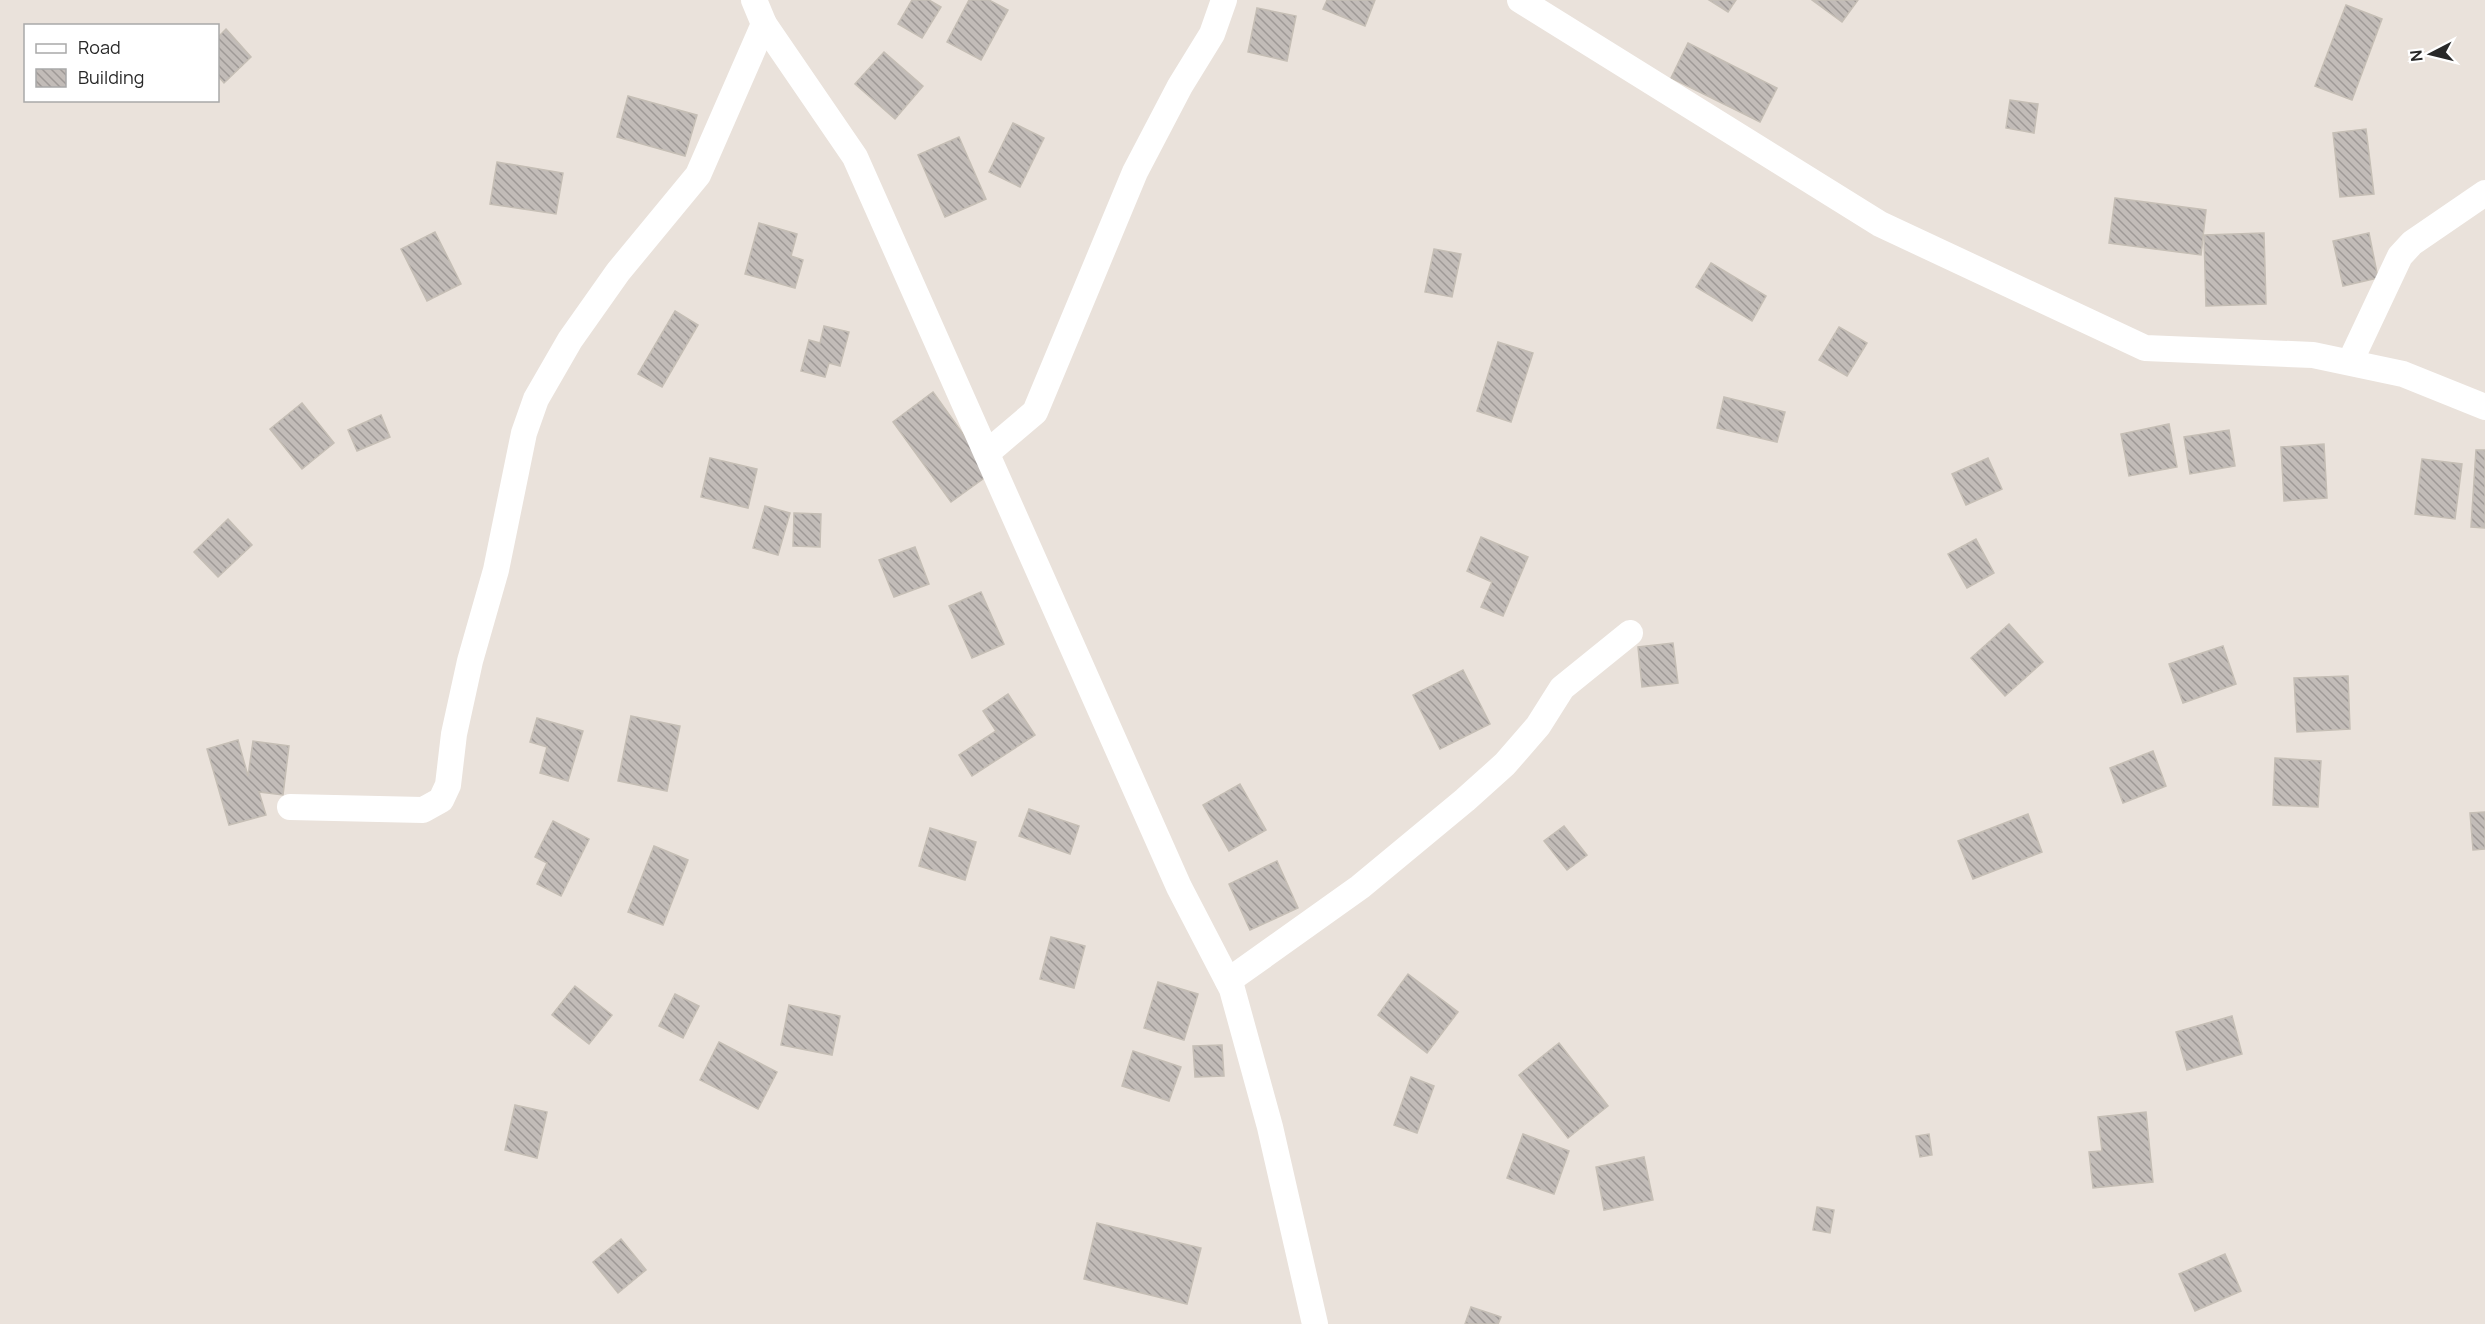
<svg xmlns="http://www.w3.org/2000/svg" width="2485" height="1324" font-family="Manrope,sans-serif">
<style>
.building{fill:url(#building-back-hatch);stroke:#c5beb5;stroke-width:1.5}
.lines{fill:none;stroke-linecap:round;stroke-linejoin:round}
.minor{stroke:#fff;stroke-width:26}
</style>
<defs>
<pattern id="building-back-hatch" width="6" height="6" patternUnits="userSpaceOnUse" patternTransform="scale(1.5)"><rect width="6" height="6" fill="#c2bcb8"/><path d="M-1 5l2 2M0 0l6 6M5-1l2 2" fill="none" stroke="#9e9996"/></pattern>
</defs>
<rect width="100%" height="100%" fill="#eae2db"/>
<g class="building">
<path d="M912 0H929L941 7 922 38 898 24Z"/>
<path d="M969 0H989L1008 10 981 60 947 42Z"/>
<path d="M1327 0H1375L1365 26 1323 9Z"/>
<path d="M1709 0H1736L1728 12Z"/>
<path d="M1812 0H1858L1842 22Z"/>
<path d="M2346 5 2382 19 2352 100 2315 86Z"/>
<path d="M1257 8 1296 16 1287 61 1248 52Z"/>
<path d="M226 29 251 57 224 83 218 76V37Z"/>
<path d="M1688 43 1777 88 1760 122 1671 78Z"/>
<path d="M884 52 923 86 895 119 855 84Z"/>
<path d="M628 96 697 115 685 156 617 137Z"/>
<path d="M2010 100 2038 104 2034 133 2006 128Z"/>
<path d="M1013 123 1044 138 1020 187 989 172Z"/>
<path d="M2366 129 2374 194 2340 197 2333 133Z"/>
<path d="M959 137 986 199 945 217 918 155Z"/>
<path d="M497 162 563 173 556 214 490 204Z"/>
<path d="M2115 198 2206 210 2201 255 2109 243Z"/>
<path d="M759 223 797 234 791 256 803 260 795 288 745 274Z"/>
<path d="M435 232 461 284 427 301 401 249Z"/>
<path d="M2264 233 2266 304 2206 306 2204 235Z"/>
<path d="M2369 233 2378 278 2343 286 2333 241Z"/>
<path d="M1434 249 1461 254 1452 297 1425 292Z"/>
<path d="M1711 263 1766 296 1752 321 1696 287Z"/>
<path d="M675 311 698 325 662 387 638 374Z"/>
<path d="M824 326 849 332 840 366 829 363 825 377 801 371 809 340 820 343Z"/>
<path d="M1839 327 1867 343 1847 376 1819 360Z"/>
<path d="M1498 342 1533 353 1511 422 1477 411Z"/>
<path d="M933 392 991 473 951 502 893 422Z"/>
<path d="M1724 397 1785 412 1777 442 1717 428Z"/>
<path d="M302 403 334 443 302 469 270 429Z"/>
<path d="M381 415 390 437 357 451 348 430Z"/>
<path d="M2169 424 2177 467 2129 476 2121 434Z"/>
<path d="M2229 430 2235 466 2190 474 2184 437Z"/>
<path d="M2324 444 2327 498 2284 501 2281 447Z"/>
<path d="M2476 450H2485V528L2471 527Z"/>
<path d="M710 458 757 469 748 508 701 497Z"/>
<path d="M1988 458 2002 489 1966 505 1952 474Z"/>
<path d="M2422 459 2462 464 2455 519 2415 514Z"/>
<path d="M765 506 790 513 778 555 753 548Z"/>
<path d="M794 513 821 514 820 547 793 546Z"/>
<path d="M228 519 252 545 218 577 194 552Z"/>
<path d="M1481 537 1528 557 1503 616 1481 607 1492 582 1467 571Z"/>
<path d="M1976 539 1994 573 1967 588 1948 554Z"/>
<path d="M915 547 929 584 894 597 879 560Z"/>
<path d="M981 592 1004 644 972 658 949 606Z"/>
<path d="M2009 624 2043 662 2005 696 1971 658Z"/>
<path d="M1673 643 1678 683 1642 687 1638 647Z"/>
<path d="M2223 646 2236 684 2183 703 2169 664Z"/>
<path d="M1463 670 1490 724 1440 749 1413 695Z"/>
<path d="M2348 676 2350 729 2297 732 2294 678Z"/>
<path d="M1008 694 1035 735 972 776 959 755 996 731 983 711Z"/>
<path d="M631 716 680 726 667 791 618 781Z"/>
<path d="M537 718 583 731 568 781 540 773 547 747 530 742Z"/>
<path d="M238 740 248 776 253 741 289 746 283 795 259 792 266 815 229 825 207 749Z"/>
<path d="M2153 751 2166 786 2123 803 2110 768Z"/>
<path d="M2275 758 2321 761 2318 807 2273 805Z"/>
<path d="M1240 784 1266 830 1229 851 1203 805Z"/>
<path d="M1029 809 1079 826 1070 854 1019 836Z"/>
<path d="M2485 812V849L2473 850 2470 813Z"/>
<path d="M2028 814 2042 852 1973 879 1958 841Z"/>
<path d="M553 821 589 839 561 896 537 884 547 863 535 857Z"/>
<path d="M1564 826 1587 855 1567 870 1544 841Z"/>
<path d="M930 828 976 842 965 880 919 866Z"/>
<path d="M654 846 688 860 663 925 628 912Z"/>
<path d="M1277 861 1298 908 1250 930 1229 884Z"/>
<path d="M1051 937 1085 946 1074 988 1040 979Z"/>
<path d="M1408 974 1458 1012 1427 1053 1378 1015Z"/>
<path d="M1158 982 1198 994 1184 1040 1144 1028Z"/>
<path d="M575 986 612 1015 589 1044 552 1015Z"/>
<path d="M675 994 699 1006 683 1038 659 1026Z"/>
<path d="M789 1005 840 1016 832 1055 781 1045Z"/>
<path d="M2232 1016 2242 1054 2187 1070 2176 1032Z"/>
<path d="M719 1042 777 1072 758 1109 700 1080Z"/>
<path d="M1559 1043 1608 1106 1568 1138 1519 1075Z"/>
<path d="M1222 1045 1224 1076 1195 1077 1193 1046Z"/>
<path d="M1133 1051 1181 1067 1169 1101 1122 1086Z"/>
<path d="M1411 1077 1434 1086 1417 1133 1394 1125Z"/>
<path d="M515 1105 547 1112 537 1158 505 1150Z"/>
<path d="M2146 1112 2153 1182 2093 1188 2089 1152 2102 1151 2098 1117Z"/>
<path d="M1523 1134 1569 1151 1554 1194 1507 1178Z"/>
<path d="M1929 1134 1932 1155 1920 1157 1916 1136Z"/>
<path d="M1644 1157 1653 1200 1604 1210 1596 1167Z"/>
<path d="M1817 1207 1834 1210 1830 1233 1813 1230Z"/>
<path d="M1097 1223 1201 1248 1187 1304 1084 1279Z"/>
<path d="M621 1239 646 1270 618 1293 593 1262Z"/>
<path d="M2225 1254 2241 1291 2195 1311 2179 1274Z"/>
<path d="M1471 1307 1501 1317 1498 1324H1465Z"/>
</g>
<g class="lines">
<g class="minor">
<path d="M754 0 764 24 855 157 1179 887 1232 989 1270 1127 1315 1324"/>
<path d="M1520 0 1880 224 2145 348 2313 355 2403 374 2485 407"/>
<path d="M2350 362 2400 256 2412 243 2485 193"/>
<path d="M988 452 1035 412 1135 172 1180 86 1212 34 1224 0"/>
<path d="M290 807 423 810 441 800 448 785 454 734 470 661 496 570 524 433 536 399 570 340 618 272 698 175 764 24"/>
<path d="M1228 981 1360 887 1465 800 1505 764 1538 726 1562 688 1630 633"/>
</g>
</g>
<rect x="24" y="24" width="195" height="78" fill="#ffffff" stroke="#a9a9a9" stroke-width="1.5"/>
<rect x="36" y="44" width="30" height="9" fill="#ffffff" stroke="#a9a9a9" stroke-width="1.5"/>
<text x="78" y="54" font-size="18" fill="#282828">Road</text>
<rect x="36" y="69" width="30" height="18" fill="url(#building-back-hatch)" stroke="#a9a9a9" stroke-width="1.5"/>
<text x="78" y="84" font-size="18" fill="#282828">Building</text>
<g transform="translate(2431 54) rotate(263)" stroke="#ffffff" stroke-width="4.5" paint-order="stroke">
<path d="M0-4.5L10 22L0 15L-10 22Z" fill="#282828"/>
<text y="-9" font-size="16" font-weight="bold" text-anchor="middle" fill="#282828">N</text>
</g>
</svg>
